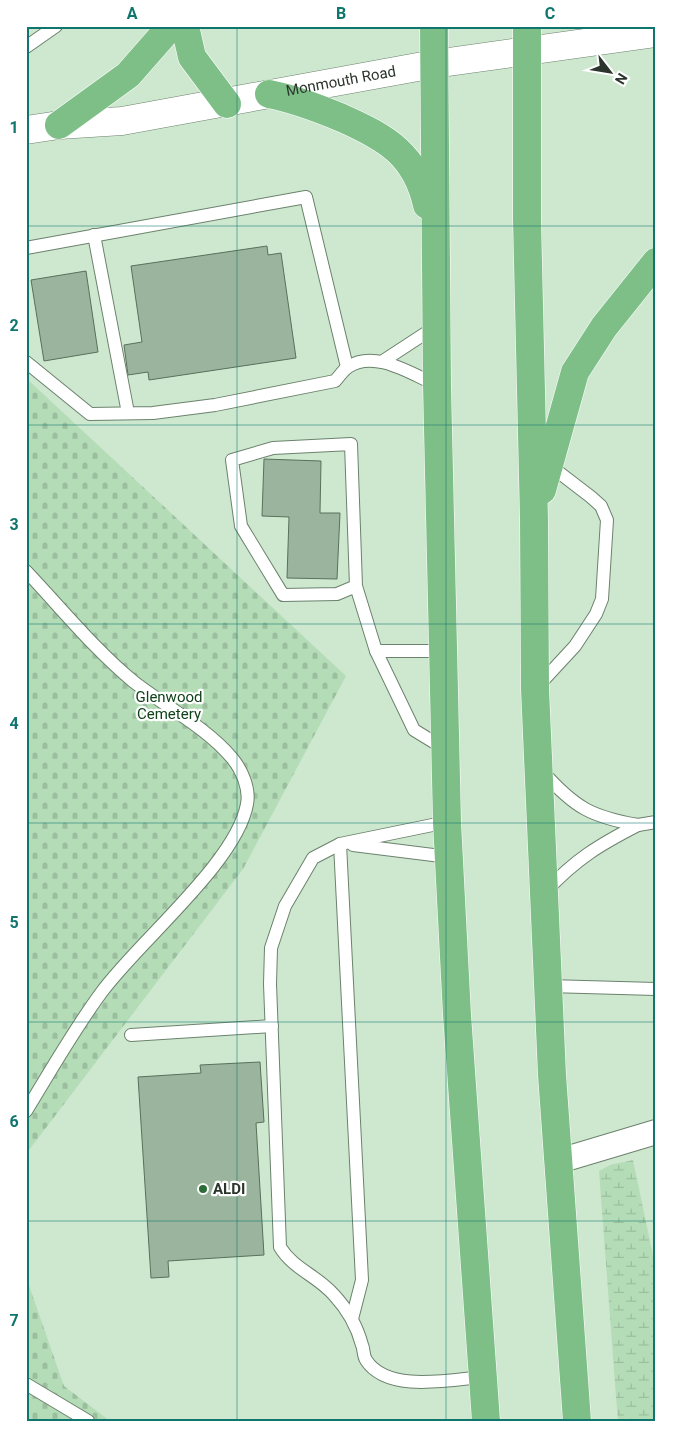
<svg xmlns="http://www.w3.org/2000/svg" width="682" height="1447" font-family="Roboto,sans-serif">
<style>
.wetland{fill:url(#wetland-marsh)}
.cemetery{fill:url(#cemetery-stones)}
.building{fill:#9bb49d;stroke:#59705b}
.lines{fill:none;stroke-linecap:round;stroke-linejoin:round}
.service-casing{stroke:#6b826c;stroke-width:14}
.minor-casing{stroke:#6b826c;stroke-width:26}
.secondary-casing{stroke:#6b826c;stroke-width:29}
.trunk-casing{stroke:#fff;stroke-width:29}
.service{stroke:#fff;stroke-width:12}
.minor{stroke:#fff;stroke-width:24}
.secondary{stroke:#fff;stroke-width:28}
.trunk{stroke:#7ebf87;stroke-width:28}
.grid{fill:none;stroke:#0f766e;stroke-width:1;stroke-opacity:0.55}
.poi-dot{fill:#2c6d37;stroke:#fff;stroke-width:2}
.labels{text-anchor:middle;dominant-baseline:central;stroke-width:4.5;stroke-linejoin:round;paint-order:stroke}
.street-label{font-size:15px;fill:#2b352c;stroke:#fff}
.park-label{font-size:15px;fill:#10421a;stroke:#fff}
.poi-label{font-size:15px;font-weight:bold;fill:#2b352c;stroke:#fff;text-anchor:start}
.neatline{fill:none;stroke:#0f766e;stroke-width:2}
.grid-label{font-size:16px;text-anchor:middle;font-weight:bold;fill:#0f766e}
</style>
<defs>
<pattern id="wetland-marsh" width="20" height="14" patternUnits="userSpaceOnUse" patternTransform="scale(1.25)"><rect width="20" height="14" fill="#b4ddb7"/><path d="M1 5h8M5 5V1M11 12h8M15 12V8" fill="none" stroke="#9bbe9e"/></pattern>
<pattern id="cemetery-stones" width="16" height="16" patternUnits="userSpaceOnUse" patternTransform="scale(1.25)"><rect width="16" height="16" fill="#b4ddb7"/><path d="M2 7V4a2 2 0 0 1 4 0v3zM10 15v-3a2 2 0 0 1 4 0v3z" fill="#9bbe9e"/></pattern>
</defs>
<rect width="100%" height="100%" fill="#cee8d0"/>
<path class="wetland" d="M633 1160 656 1270V1421H618L616 1397 599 1171 610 1165Z"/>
<g class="cemetery">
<path d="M26 378 346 676 243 869 26 1154Z"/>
<path d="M26 1277 64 1386 110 1421H26Z"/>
</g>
<g class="building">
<path d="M267 246 268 255 281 253 296 358 149 380 148 372 128 375 124 345 142 342 131 266Z"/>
<path d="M86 271 98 352 44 361 31 280Z"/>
<path d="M264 459 321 461 320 513H340L337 579 287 578 289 517 262 516Z"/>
<path d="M260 1062 264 1122 256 1123 264 1255 168 1261 169 1277 151 1278 138 1077 201 1073 200 1065Z"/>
</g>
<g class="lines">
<defs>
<g id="service">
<path d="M26 47 56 26"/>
<path d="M94 235 128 413"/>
<path d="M26 248 306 197 347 367"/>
<path d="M383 361 435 327"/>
<path d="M26 362 90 414 153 413 215 405 335 381C339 377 343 370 348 367 375 349 411 374 437 385"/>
<path d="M26 571C61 608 95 650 134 682 166 707 206 727 232 758 242 770 250 789 247 804 237 862 137 943 101 993 73 1031 50 1072 26 1111"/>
<path d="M356 586 337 594 283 595 241 526 232 460 273 448 351 444 356 586 376 651 414 730 445 749"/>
<path d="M376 651H444"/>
<path d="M538 686 575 646 596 614 602 599 607 520 601 506 591 497 548 464"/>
<path d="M543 772C575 808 592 817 638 825 599 845 576 859 546 891"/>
<path d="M447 822 340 844 313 858 285 906 271 948 270 984 280 1247C293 1269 318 1276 334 1295 347 1309 357 1326 362 1345 364 1349 363 1355 366 1360 387 1393 449 1380 482 1377"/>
<path d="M638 825 656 822"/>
<path d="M340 844 362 1280 352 1319"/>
<path d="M353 845 449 857"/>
<path d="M548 986 656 989"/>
<path d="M131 1035 272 1026"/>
<path d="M26 1384 88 1421"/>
</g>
<path id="minor" d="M559 1161 656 1132"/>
<g id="secondary">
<path id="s1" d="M26 130 59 125 122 121 434 64 656 33"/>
</g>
<g id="trunk">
<path d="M185 26 192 57 227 104"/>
<path d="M434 26 437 385 447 822 457 1015 486 1421"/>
<path d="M527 26V219L534 520 535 689 552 1075 577 1421"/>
<path d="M269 94C295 99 318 108 342 118 387 138 416 155 427 205"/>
<path d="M59 125 128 75 171 26"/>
<path d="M542 490 575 372 604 327 656 262"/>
</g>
</defs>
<use href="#service" class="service-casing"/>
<use href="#minor" class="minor-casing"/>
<use href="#secondary" class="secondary-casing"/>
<use href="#trunk" class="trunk-casing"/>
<use href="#service" class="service"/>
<use href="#minor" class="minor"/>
<use href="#secondary" class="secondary"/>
<use href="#trunk" class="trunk"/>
</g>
<path class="grid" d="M237 26V1421M446 26V1421M26 226H656M26 425H656M26 624H656M26 823H656M26 1022H656M26 1221H656"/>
<circle class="poi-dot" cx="203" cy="1189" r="5"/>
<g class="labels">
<g class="street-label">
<text stroke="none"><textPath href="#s1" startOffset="319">Monmouth Road</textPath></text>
</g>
<g class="park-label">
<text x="169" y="697">Glenwood<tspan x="169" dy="17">Cemetery</tspan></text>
</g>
<g class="poi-label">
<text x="213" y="1189">ALDI</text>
</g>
</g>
<rect width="682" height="1447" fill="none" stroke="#ffffff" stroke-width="55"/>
<g transform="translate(610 72) rotate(121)" stroke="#ffffff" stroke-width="4" paint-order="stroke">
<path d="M0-4L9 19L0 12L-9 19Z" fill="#2b352c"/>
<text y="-8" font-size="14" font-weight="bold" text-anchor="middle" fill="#2b352c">N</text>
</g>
<rect x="28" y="28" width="626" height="1392" class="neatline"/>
<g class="grid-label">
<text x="132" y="19">A</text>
<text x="341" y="19">B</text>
<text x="550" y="19">C</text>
<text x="14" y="133">1</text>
<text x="14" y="331">2</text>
<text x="14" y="530">3</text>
<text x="14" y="729">4</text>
<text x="14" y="928">5</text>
<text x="14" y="1127">6</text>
<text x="14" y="1326">7</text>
</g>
</svg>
